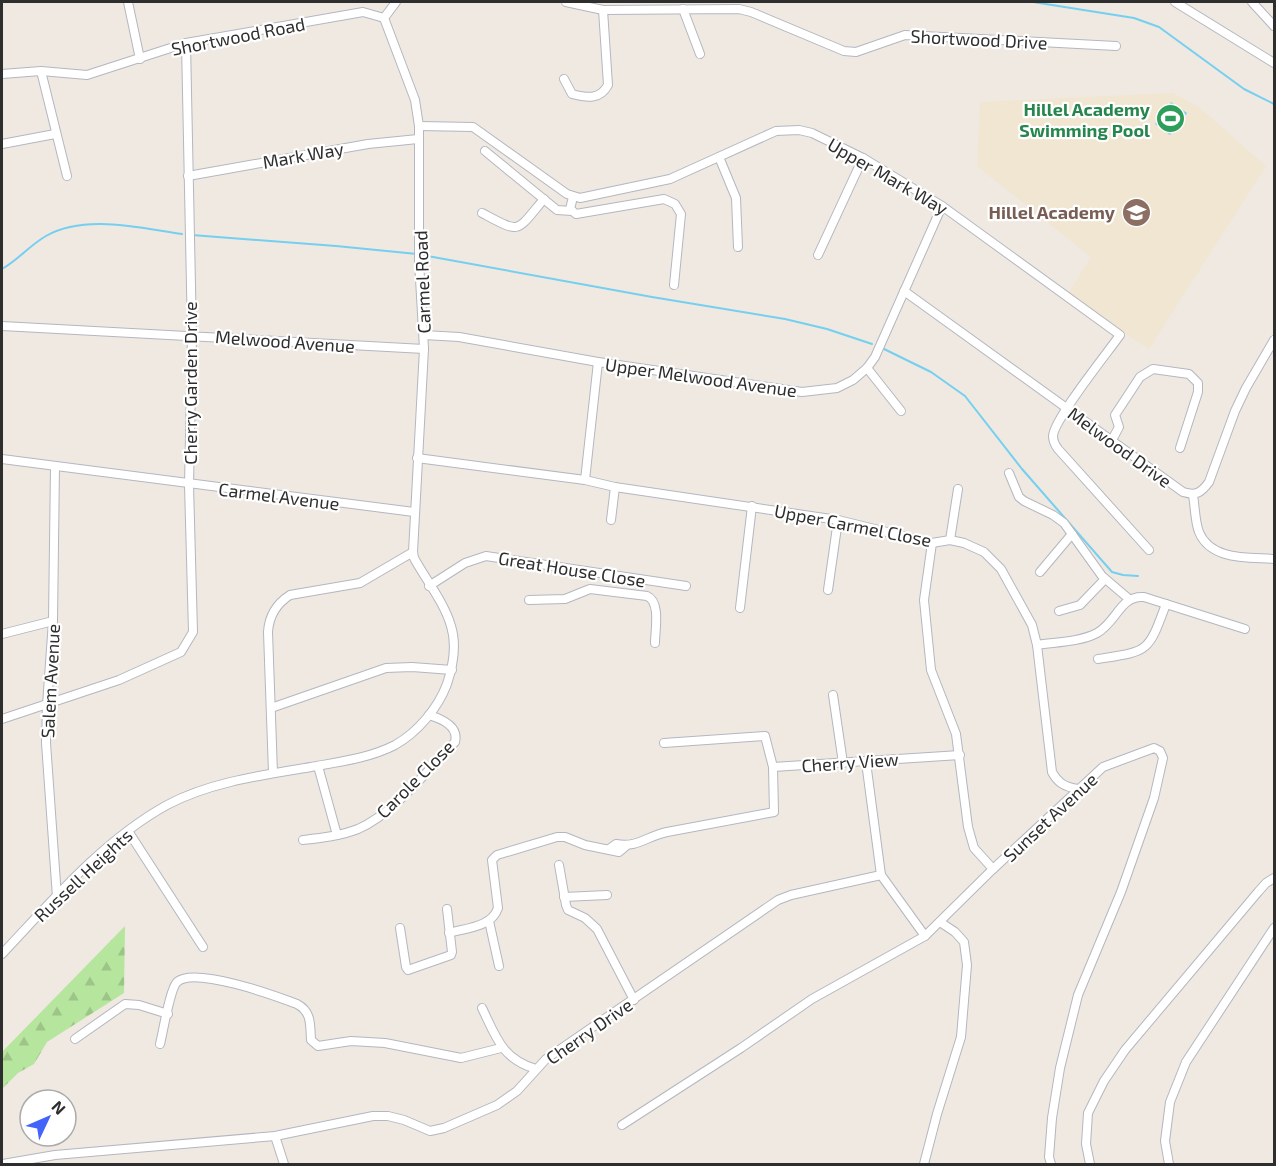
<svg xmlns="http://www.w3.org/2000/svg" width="1276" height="1166" font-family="'Exo 2',sans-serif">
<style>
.education{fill:#f0e6d1}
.forest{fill:url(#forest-firs)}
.water{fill:#75cff0}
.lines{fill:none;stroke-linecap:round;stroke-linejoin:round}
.stream{stroke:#75cff0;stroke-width:2}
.minor-casing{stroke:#b4b7c1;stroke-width:10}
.minor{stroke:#fff;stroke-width:8}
.labels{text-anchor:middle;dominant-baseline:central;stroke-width:4.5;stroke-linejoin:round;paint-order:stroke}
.street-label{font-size:18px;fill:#2e2e2e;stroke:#fff}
.leisure-label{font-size:18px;font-weight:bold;fill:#27864d;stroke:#fff;text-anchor:end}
.education-label{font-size:18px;font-weight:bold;fill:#785e54;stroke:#fff;text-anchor:end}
</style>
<defs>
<pattern id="forest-firs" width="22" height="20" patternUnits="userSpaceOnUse" patternTransform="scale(1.5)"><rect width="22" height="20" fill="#b6e59e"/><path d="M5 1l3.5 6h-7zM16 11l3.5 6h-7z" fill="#9dc588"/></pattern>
</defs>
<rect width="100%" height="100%" fill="#efe9e1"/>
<path class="education" d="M1173 93 1200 108 1266 166 1149 349 1067 296 1091 257 977 166 980 102Z"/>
<path class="forest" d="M125 926 124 993 47 1042 34 1064 18 1073 2 1089V1052Z"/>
<path class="water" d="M1171 102 1187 113 1170 135 1155 124Z"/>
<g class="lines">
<g class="stream">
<path d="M1033 2 1134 18 1159 27 1244 89 1274 104"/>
<path d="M192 235 336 246 417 254"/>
<path d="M422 255 652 297 785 319 827 329 872 344"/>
<path d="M2 269C18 260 30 245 46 236 85 214 139 228 182 234"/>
<path d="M884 349 931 372 965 396 1022 469 1112 572 1123 575 1138 576"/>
</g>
<defs>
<g id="minor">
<path d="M128 2 140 59"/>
<path d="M566 2 603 10 739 9 751 12 844 51 856 52 905 35 1116 46"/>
<path d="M1175 2 1274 63"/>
<path d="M1252 2 1274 26"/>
<path d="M683 9 700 54"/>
<path d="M41 71 67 176"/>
<path d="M2 74 41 71 87 75 186 43 363 12 384 18 396 2"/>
<path d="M564 79 572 94C587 98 600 100 608 85L603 10"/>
<path d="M419 126 473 127 567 194 580 198 670 179 776 131 799 130 812 133 863 158 942 206 1120 335C1108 352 1054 419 1053 436 1053 441 1055 445 1058 449L1149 550"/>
<path d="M2 144 55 134"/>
<path d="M485 151 557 210 572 211"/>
<path d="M719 157 736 198 738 247"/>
<path d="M188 176 368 144 418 139"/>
<path d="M573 197 570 209 576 214 664 199 675 204 681 214 674 285"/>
<path d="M482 213C522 234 515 233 544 199"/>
<path d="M818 255 863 158"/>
<path d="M904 291 1183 492C1196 496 1201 493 1209 482L1235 411 1246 388 1274 340"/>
<path d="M2 326 424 349"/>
<path d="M424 335 459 337 598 362 802 392 837 388 853 380 867 368 875 357 942 206"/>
<path d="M867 368 901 411"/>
<path d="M1112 440 1119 427 1115 415 1140 377 1153 369 1189 374 1198 383V392L1180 448"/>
<path d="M417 458 585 480 615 487 838 520 932 543 950 540 964 543 984 552 1001 569 1032 625 1037 645 1052 772C1058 783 1065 787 1078 789"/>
<path d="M2 459 414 512"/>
<path d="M55 466 53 621 47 705 46 743 57 897"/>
<path d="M1009 473 1019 497 1024 501 1053 515 1064 523 1102 576 1129 599"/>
<path d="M585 480 598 362"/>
<path d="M1193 495C1195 507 1195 522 1199 532 1211 561 1249 557 1274 559"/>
<path d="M611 520 615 487"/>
<path d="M950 540 958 489"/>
<path d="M932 543 924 600 931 670 956 734 968 827 974 848 993 869"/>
<path d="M1040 572 1072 534"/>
<path d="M429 586 465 563 486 556 686 586"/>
<path d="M828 590 838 520"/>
<path d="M529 600 565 599 590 589 647 596C661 602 655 630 655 643"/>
<path d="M740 608 752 506"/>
<path d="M1059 611 1080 605 1105 579"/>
<path d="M2 634 53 621"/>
<path d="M1037 645C1056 642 1080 642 1097 633 1117 622 1120 595 1144 597L1245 629"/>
<path d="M1098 659C1149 651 1148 653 1166 604"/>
<path d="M833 695 843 763"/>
<path d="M271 708 386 668 412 667 452 670"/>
<path d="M2 719 119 680 181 652 193 632 189 485 192 335 186 43"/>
<path d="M866 762 881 875 925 936"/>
<path d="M318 766 337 835"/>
<path d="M773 767 960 755"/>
<path d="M273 773 268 632C269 616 276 604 290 595L360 583 413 552"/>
<path d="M128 831 203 947"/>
<path d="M303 840C321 838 340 836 358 829 393 814 428 770 455 742 459 726 442 719 429 715"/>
<path d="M609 849 616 844C638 848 647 836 667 832L774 812 773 767 765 736 664 743"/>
<path d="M559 865 566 905 568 910 585 918 597 929 634 1000"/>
<path d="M564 897 607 895"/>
<path d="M489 921 499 966"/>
<path d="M400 928 406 967 408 970 451 955 452 952 447 909"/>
<path d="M449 933C466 928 492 927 498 908L492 860 497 855 557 837H565L585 845 619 852 626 846"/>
<path d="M2 954C52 901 102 841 167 805 210 782 263 775 311 767 339 762 370 758 395 745 418 732 438 708 447 684 453 666 457 645 451 626 444 602 426 580 414 558L413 552 424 349 419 261V126L415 100 384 18"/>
<path d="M482 1008C496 1037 502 1059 536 1069"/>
<path d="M75 1039 125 1004 139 1005 168 1014"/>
<path d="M160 1044C163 1032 170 989 177 982 194 966 276 996 297 1004 312 1012 310 1025 311 1040L318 1046 351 1041 385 1043 461 1058 501 1048"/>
<path d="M622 1125 741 1048 812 999 925 936 993 869 1103 767 1154 748 1160 751 1163 758 1154 798 1121 892 1078 995 1060 1068 1052 1118 1049 1157 1051 1164"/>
<path d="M275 1136 284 1164"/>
<path d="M3 1164 55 1155 275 1136 373 1116H388L404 1120 430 1131 444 1128 497 1105 517 1091 546 1059 778 900 791 895 881 875"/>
<path d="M924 1164 937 1114 961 1037 967 965 964 942 955 932 940 922"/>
<path d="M1090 1164 1086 1144 1088 1113 1104 1081 1125 1050 1258 892 1266 883 1274 878"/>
<path d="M1169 1164 1165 1141 1170 1102 1186 1062 1274 928"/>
</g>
</defs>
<use href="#minor" class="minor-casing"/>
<use href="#minor" class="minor"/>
</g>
<defs>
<symbol id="stadium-disc" viewBox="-11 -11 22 22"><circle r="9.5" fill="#2e9e5b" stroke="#fff"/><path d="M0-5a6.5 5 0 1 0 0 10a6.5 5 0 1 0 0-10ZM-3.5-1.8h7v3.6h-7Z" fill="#fff"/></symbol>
<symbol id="school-disc" viewBox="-11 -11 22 22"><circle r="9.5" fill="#8d6e63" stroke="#fff"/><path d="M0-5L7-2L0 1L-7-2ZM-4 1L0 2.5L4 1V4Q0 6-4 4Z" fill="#fff"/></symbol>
</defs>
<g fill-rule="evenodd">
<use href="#stadium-disc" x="1154" y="102" width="33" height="33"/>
<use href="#school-disc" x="1120" y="196" width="33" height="33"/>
</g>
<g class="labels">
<g class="street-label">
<text transform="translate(238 36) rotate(-11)">Shortwood Road</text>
<text transform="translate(979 39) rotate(3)">Shortwood Drive</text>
<text transform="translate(303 155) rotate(-10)">Mark Way</text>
<text transform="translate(888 176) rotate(30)">Upper Mark Way</text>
<text transform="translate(422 282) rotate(-92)">Carmel Road</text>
<text transform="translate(285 341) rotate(4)">Melwood Avenue</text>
<text transform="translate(701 377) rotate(8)">Upper Melwood Avenue</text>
<text transform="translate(190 383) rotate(-90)">Cherry Garden Drive</text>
<text transform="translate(1120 447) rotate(36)">Melwood Drive</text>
<text transform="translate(279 496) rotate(7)">Carmel Avenue</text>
<text transform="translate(853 525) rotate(11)">Upper Carmel Close</text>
<text transform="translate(572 569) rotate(9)">Great House Close</text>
<text transform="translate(50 681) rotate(-87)">Salem Avenue</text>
<text transform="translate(850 762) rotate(-4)">Cherry View</text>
<text transform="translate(415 779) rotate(-45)">Carole Close</text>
<text transform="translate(1050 817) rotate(-43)">Sunset Avenue</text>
<text transform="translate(83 875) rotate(-43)">Russell Heights</text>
<text transform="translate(589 1031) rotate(-35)">Cherry Drive</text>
</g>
<g class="leisure-label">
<text x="1150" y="109">Hillel Academy<tspan x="1150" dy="21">Swimming Pool</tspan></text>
</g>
<g class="education-label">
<text x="1115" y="212">Hillel Academy</text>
</g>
</g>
<rect width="1276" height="1166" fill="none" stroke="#2e2e2e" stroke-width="6"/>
<g transform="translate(48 1118) rotate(46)"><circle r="28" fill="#ffffff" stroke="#ababab" stroke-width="1.5"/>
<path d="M0-4.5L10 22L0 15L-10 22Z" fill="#4264fb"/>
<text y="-9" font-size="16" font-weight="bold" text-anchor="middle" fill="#2e2e2e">N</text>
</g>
</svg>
